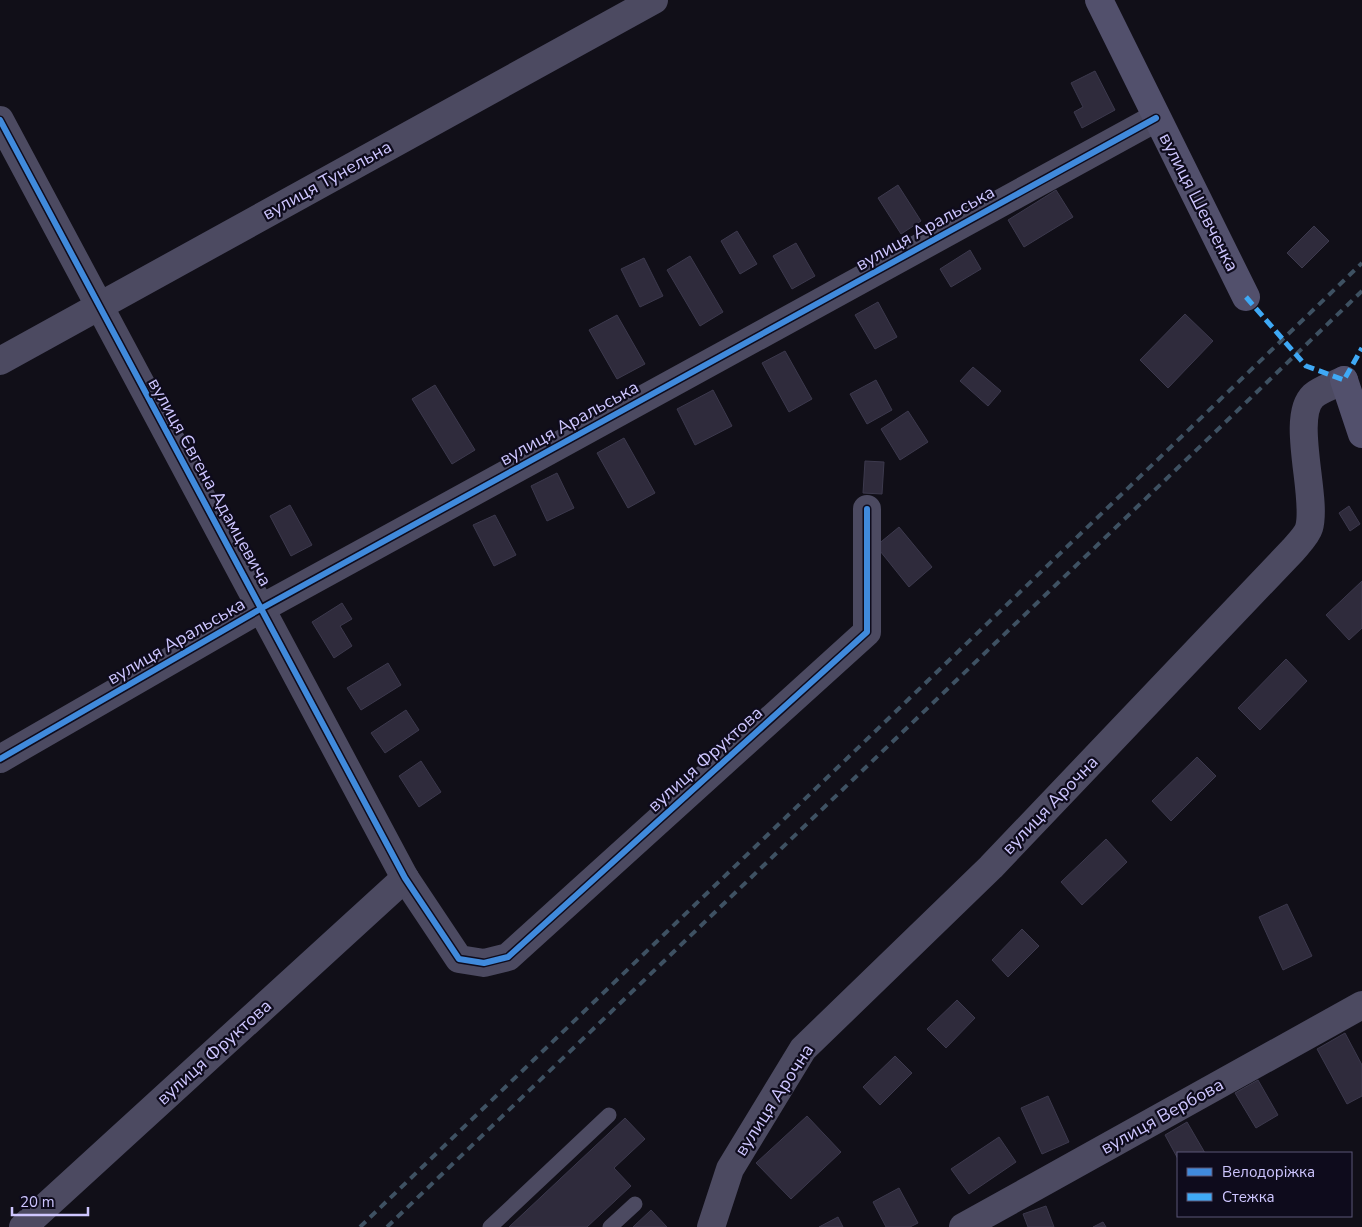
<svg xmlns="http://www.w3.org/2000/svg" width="1362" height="1227" font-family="'Nunito Sans',sans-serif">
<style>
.building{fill:#2f2b3c;stroke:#3c394d}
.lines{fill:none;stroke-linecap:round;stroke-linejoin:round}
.lane{stroke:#4c4a61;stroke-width:15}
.street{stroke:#4c4a61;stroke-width:28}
.secondary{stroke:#52506c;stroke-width:28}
.rail{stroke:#3e5162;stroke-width:4;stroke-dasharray:8 6;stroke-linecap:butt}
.quiet{stroke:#3fa9f5;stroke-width:5;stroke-dasharray:10 5;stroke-linecap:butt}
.cycleway-casing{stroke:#0e0b1c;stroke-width:9}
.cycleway{stroke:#408adc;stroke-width:6}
.labels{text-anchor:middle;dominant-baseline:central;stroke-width:4.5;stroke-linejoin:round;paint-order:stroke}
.street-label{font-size:18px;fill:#cec6ff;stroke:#0e0b1c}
</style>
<rect width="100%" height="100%" fill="#110f18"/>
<g class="building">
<path d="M1095 71 1115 110 1082 128 1074 112 1083 107 1071 83Z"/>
<path d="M898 185 921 221 901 234 878 198Z"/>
<path d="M1056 190 1073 217 1024 247 1008 220Z"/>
<path d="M1314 226 1329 241 1302 268 1287 253Z"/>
<path d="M737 231 757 264 740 274 721 241Z"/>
<path d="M796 243 815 276 792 289 773 256Z"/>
<path d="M970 250 981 269 951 287 940 269Z"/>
<path d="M690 256 723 312 700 326 667 270Z"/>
<path d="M644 258 663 296 640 307 621 269Z"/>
<path d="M878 302 897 337 875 349 855 315Z"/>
<path d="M1185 314 1213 341 1168 388 1140 360Z"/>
<path d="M617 315 645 364 617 379 589 330Z"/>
<path d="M785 351 812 399 789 412 762 363Z"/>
<path d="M973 367 1001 391 988 406 960 381Z"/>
<path d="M876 380 892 410 867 424 850 394Z"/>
<path d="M435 385 475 450 452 464 412 399Z"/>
<path d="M713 390 732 426 695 445 677 409Z"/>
<path d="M908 411 928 442 900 460 881 429Z"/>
<path d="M624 438 655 493 628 508 597 453Z"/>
<path d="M865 461 884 462 882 494 863 493Z"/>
<path d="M557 473 574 508 547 521 531 486Z"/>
<path d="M290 505 312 545 291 556 270 516Z"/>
<path d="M1349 506 1360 524 1350 531 1339 513Z"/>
<path d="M495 515 516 555 494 566 473 525Z"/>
<path d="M899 527 932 567 909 587 876 546Z"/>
<path d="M1362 581V628L1349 640 1326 615Z"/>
<path d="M342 603 352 619 340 626 352 646 334 658 312 622Z"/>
<path d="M1286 659 1307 681 1260 730 1238 708Z"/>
<path d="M388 663 401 685 361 710 347 688Z"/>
<path d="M406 710 419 730 385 753 371 733Z"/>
<path d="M1197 757 1216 776 1171 821 1152 801Z"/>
<path d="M421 761 441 792 419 807 399 776Z"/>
<path d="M1106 839 1127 862 1082 905 1061 882Z"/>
<path d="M1287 904 1312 956 1283 970 1259 917Z"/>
<path d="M1022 929 1039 946 1008 977 992 960Z"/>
<path d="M957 1000 975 1018 946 1048 927 1029Z"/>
<path d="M1345 1033 1362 1065V1096L1347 1104 1317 1049Z"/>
<path d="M895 1056 912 1073 880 1105 863 1087Z"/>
<path d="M1258 1080 1278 1115 1256 1128 1235 1093Z"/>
<path d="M1048 1096 1069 1142 1042 1154 1021 1108Z"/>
<path d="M807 1116 841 1152 791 1199 756 1163Z"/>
<path d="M625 1118 645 1139 614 1168 631 1186 587 1227H509Z"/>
<path d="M1187 1122 1205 1153H1178V1159L1165 1135Z"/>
<path d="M999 1137 1016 1162 969 1194 951 1169Z"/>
<path d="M899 1188 918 1223 910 1227H886L873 1202Z"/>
<path d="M1046 1206 1054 1227H1028L1023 1214Z"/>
<path d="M651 1210 667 1227H633Z"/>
<path d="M838 1217 843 1227H819Z"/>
<path d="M1103 1222 1106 1227H1093Z"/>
</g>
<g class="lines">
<g class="lane">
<path d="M490 1227 609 1115"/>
<path d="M610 1227 635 1204"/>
</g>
<g class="street">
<path d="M0 120 405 878 459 959 484 963 508 957 867 632V509"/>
<path d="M0 361 654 0"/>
<path d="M0 759 262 608 1156 118"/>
<path d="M23 1227 405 878"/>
<path d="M711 1227 730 1169 803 1049 991 867 1293 550C1298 544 1307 535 1309 528 1318 498 1290 418 1313 396 1321 389 1335 385 1344 380"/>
<path d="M963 1227 1362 1005"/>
</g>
<g class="secondary">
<path d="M1099 0 1246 297"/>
<path d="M1344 380 1362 434"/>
</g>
<g class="rail">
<path d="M360 1227 1362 263"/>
<path d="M387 1227 1362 291"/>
</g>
<path class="quiet" d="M1246 297 1306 366 1344 380 1362 348"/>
<defs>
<g id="cycleway">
<path d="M0 120 405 878 459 959 484 963 508 957 867 632V509"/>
<path d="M0 759 262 608 1156 118"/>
</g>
</defs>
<use href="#cycleway" class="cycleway-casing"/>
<use href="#cycleway" class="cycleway"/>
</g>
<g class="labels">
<g class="street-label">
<text transform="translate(327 180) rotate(-29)">вулиця Тунельна</text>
<text transform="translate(1199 202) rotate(63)">вулиця Шевченка</text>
<text transform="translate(925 228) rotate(-29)">вулиця Аральська</text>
<text transform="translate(569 423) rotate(-29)">вулиця Аральська</text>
<text transform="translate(210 482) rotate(61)">вулиця Євгена Адамцевича</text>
<text transform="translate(176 641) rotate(-30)">вулиця Аральська</text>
<text transform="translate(705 759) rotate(-42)">вулиця Фруктова</text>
<text transform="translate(1050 805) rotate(-46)">вулиця Арочна</text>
<text transform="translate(214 1052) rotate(-42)">вулиця Фруктова</text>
<text transform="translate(774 1100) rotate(-57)">вулиця Арочна</text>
<text transform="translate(1162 1116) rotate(-29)">вулиця Вербова</text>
</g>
</g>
<rect x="1177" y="1152" width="175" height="65" fill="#0e0b1c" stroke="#5b5677"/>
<rect x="1187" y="1168" width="25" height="8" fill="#408adc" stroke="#5b5677"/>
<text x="1222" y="1177" font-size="15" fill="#cec6ff">Велодоріжка</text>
<rect x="1187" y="1193" width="25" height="8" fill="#3fa9f5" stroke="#5b5677"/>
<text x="1222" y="1202" font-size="15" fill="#cec6ff">Стежка</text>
<path d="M12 1207v8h76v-8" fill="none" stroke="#cec6ff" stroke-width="2.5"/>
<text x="20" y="1207" font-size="15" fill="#cec6ff" stroke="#0e0b1c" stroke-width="4" paint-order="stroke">20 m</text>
</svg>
